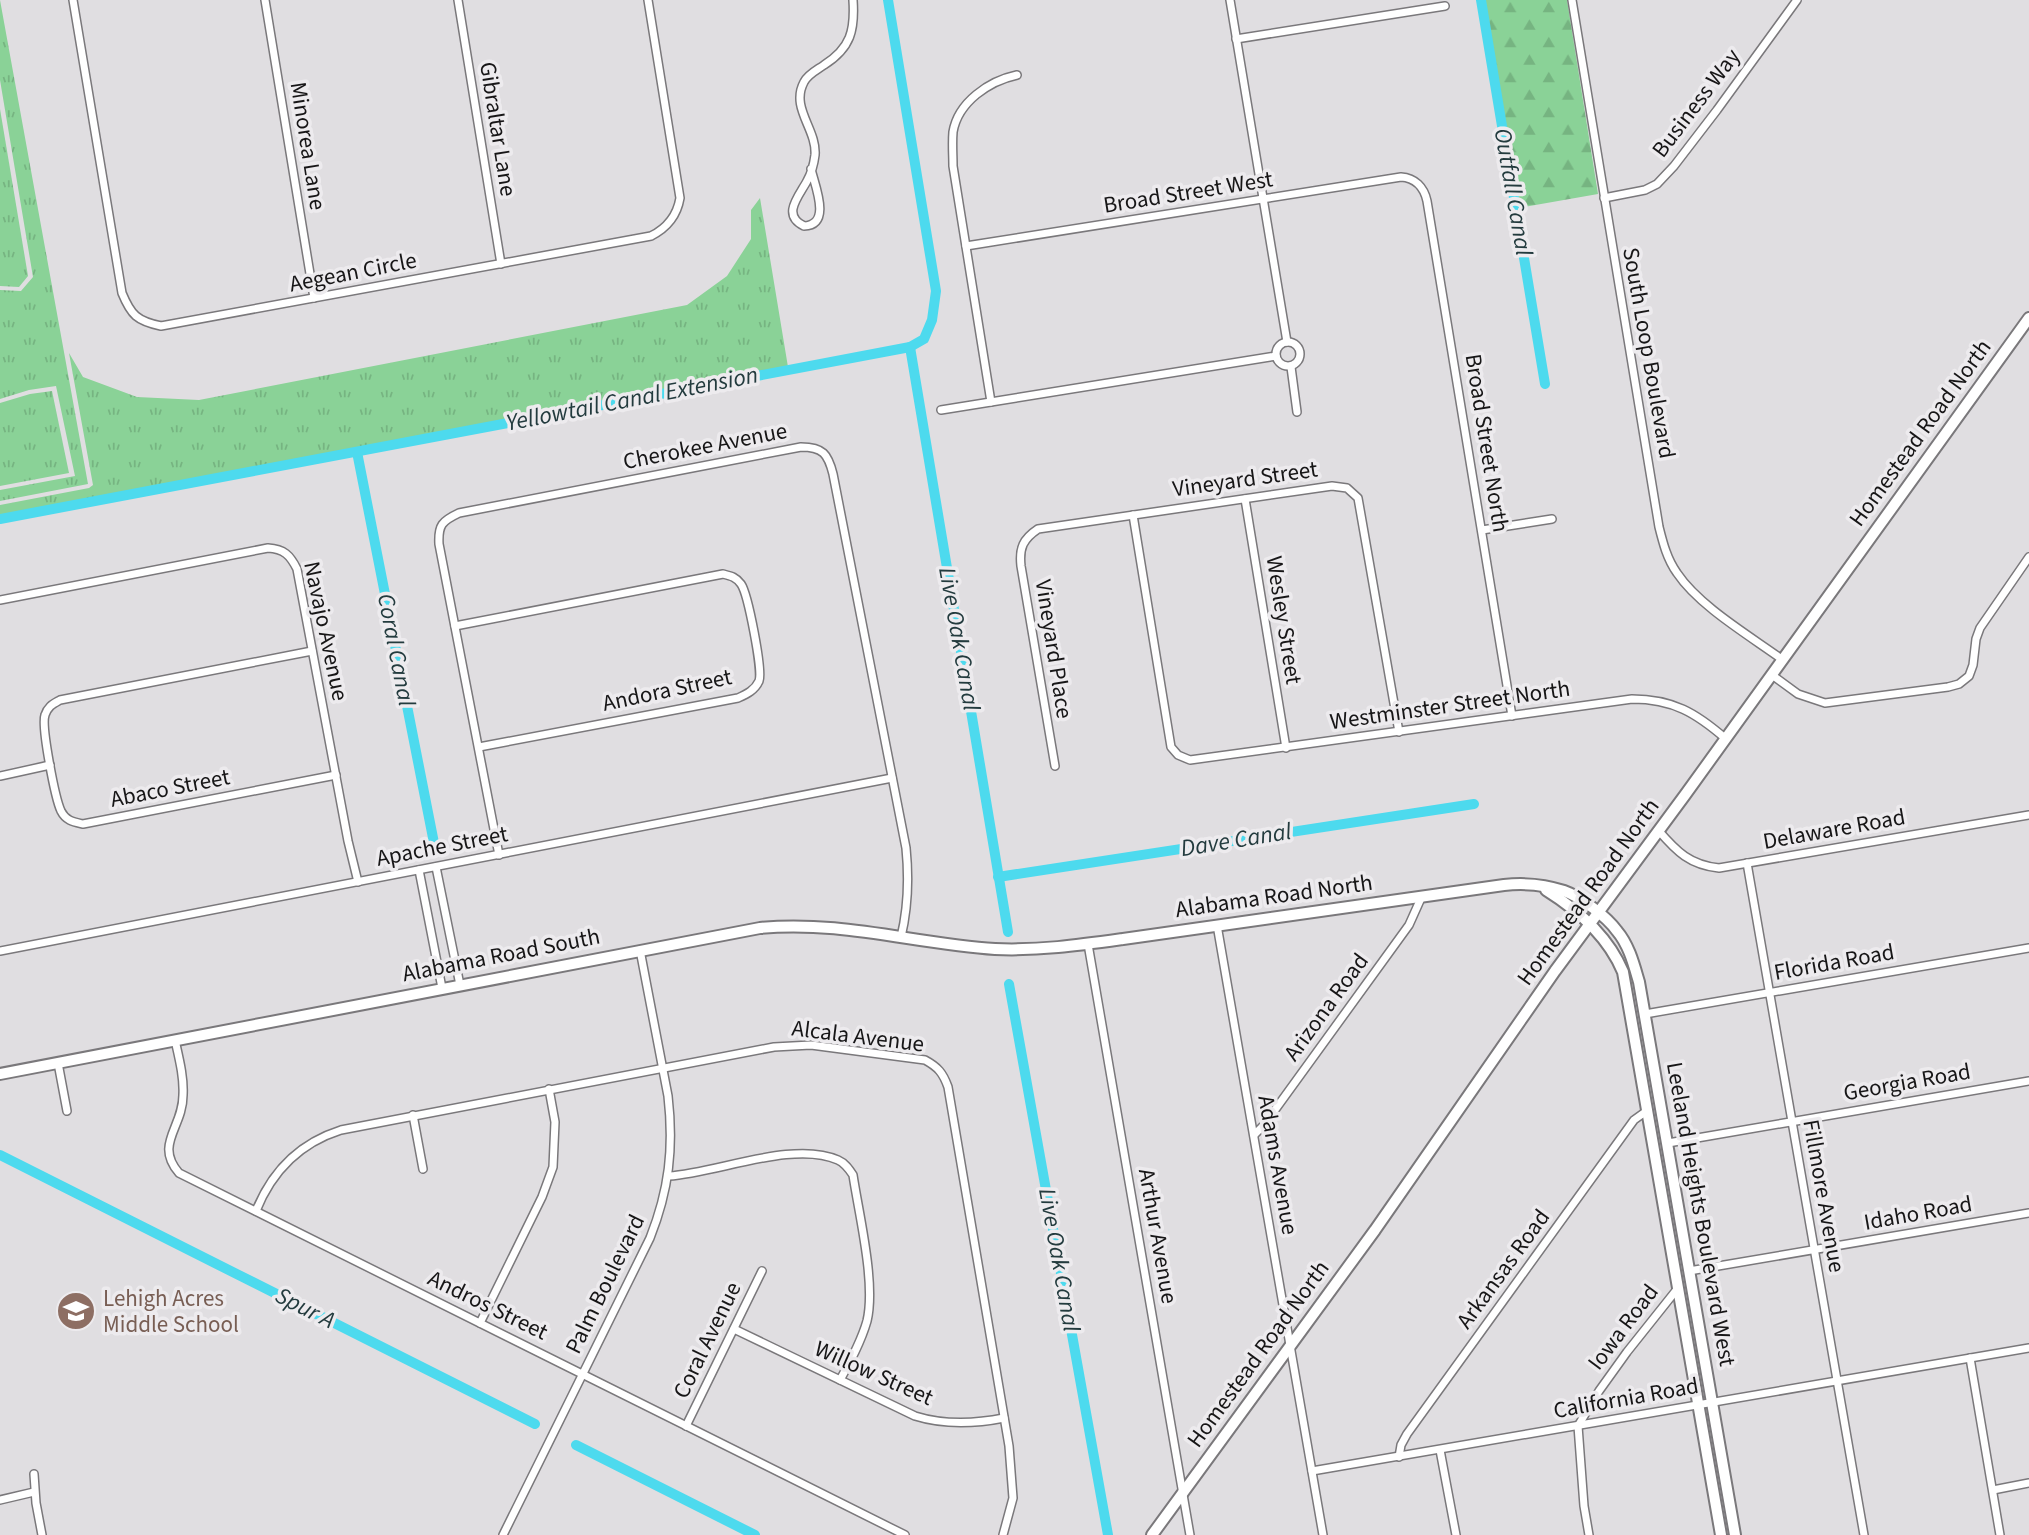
<svg xmlns="http://www.w3.org/2000/svg" width="2029" height="1535" font-family="'Source Sans 3',sans-serif">
<style>
.grass{fill:url(#grass-tufts)}
.forest{fill:url(#forest-firs)}
.lines{fill:none;stroke-linecap:round;stroke-linejoin:round}
.canal{stroke:#4ddaee;stroke-width:10}
.street-casing{stroke:#7a787b;stroke-width:10}
.secondary-casing{stroke:#7a787b;stroke-width:14}
.street{stroke:#fff;stroke-width:7}
.secondary{stroke:#fff;stroke-width:10}
.labels{text-anchor:middle;dominant-baseline:central;stroke-width:7;stroke-linejoin:round;paint-order:stroke}
.street-label{font-size:23px;fill:#171617;stroke:#edebee}
.education-label{font-size:23px;fill:#785e54;stroke:#edebee;text-anchor:start}
.water-label{font-size:24px;font-style:italic;fill:#233b3e;stroke:#edebee}
</style>
<defs>
<pattern id="grass-tufts" width="24" height="20" patternUnits="userSpaceOnUse" patternTransform="scale(1.75)"><rect width="24" height="20" fill="#8ad297"/><path d="M3 7l-1-3M5 7V3M7 7l1-3M15 17l-1-3M17 17v-4M19 17l1-3" fill="none" stroke="#76b481"/></pattern>
<pattern id="forest-firs" width="22" height="20" patternUnits="userSpaceOnUse" patternTransform="scale(1.75)"><rect width="22" height="20" fill="#8ad297"/><path d="M5 1l3.5 6h-7zM16 11l3.5 6h-7z" fill="#76b481"/></pattern>
</defs>
<rect width="100%" height="100%" fill="#e0dee1"/>
<g class="grass">
<path d="M0 0 88 484 0 501V490L75 476 56 386 29 390 0 399V290L21 291 33 277 0 80Z"/>
<path d="M0 109 28 276 19 287 0 286Z"/>
<path d="M760 198 789 373 0 523V505L89 488 93 485 69 353 83 377 137 397 199 400 687 305 727 276 751 239V210Z"/>
<path d="M52 391 69 473 0 486V403L30 394Z"/>
</g>
<path class="forest" d="M1484 0H1567L1598 194 1518 208Z"/>
<g class="lines">
<g class="canal">
<path d="M1481 0 1545 384"/>
<path d="M910 347 1008 932"/>
<path d="M357 452 435 848"/>
<path d="M0 519 910 347 924 339 932 320 936 291 888 0"/>
<path d="M998 877 1474 804"/>
<path d="M1009 984 1108 1535"/>
<path d="M0 1155 535 1424"/>
<path d="M576 1445 755 1535"/>
</g>
<defs>
<g id="street">
<path d="M73 0 122 293C131 315 137 321 161 326L651 236C667 228 677 216 680 198L648 0"/>
<path d="M265 0 314 298"/>
<path d="M458 0 501 264"/>
<path d="M1230 0 1287 342"/>
<path d="M1572 0 1659 527C1663 543 1667 559 1677 573 1699 606 1750 636 1783 660"/>
<path d="M1236 39 1445 6"/>
<path d="M811 169C815 186 832 225 804 226 781 215 799 196 807 181 811 174 814 163 815 155 817 129 790 108 804 82 808 74 817 70 824 65 851 48 855 30 853 0"/>
<path d="M1604 198 1645 190 1657 184 1674 166 1717 110 1797 0"/>
<path d="M966 246 1401 177C1415 178 1424 187 1427 201L1512 716"/>
<circle cx="1288" cy="354" r="12"/>
<path d="M1291 367 1297 412"/>
<path d="M991 402 953 166C953 155 952 144 953 132 958 102 989 81 1017 75"/>
<path d="M941 410 1276 356"/>
<path d="M1245 499 1286 748"/>
<path d="M1133 515 1171 747 1178 755 1190 760 1632 699C1673 699 1696 713 1726 739"/>
<path d="M1482 530 1552 519"/>
<path d="M0 600 268 548C284 549 290 555 297 569L348 841 358 882"/>
<path d="M455 626 723 574C731 576 736 577 741 584 748 594 763 671 759 681 755 690 747 694 738 698L479 747"/>
<path d="M312 651 60 700C53 704 48 706 45 715 41 726 55 798 61 811 66 821 74 822 83 824L336 775"/>
<path d="M1772 675 1798 694 1825 703 1948 687 1959 684 1969 676 1973 665 1976 639 1980 628 2029 557"/>
<path d="M1055 766 1021 566C1019 548 1023 539 1038 529L1332 486 1347 488 1358 498 1399 732"/>
<path d="M0 776 50 765"/>
<path d="M1658 830C1677 852 1690 865 1719 868L2029 815"/>
<path d="M499 855 439 544C438 525 442 521 459 513L801 447C823 447 828 454 833 474L906 848C909 878 908 908 901 937"/>
<path d="M1747 863 1864 1535"/>
<path d="M436 867 460 985"/>
<path d="M419 870 442 988"/>
<path d="M1217 925 1323 1535"/>
<path d="M1088 944 1190 1535"/>
<path d="M0 951 892 778"/>
<path d="M1645 1014 2029 948"/>
<path d="M175 1040C179 1058 184 1077 183 1095 183 1128 154 1144 179 1173L905 1535"/>
<path d="M58 1063 67 1111"/>
<path d="M413 1115 423 1169"/>
<path d="M1254 1135 1264 1125 1409 925 1422 896"/>
<path d="M1668 1143 2029 1081"/>
<path d="M669 1176C717 1173 794 1140 838 1160 845 1163 849 1169 853 1175 859 1215 876 1283 867 1321 861 1342 850 1362 840 1380"/>
<path d="M256 1211C272 1171 300 1143 341 1130L774 1047 811 1045 925 1060C938 1067 943 1073 948 1087L1009 1446 1013 1498 1003 1535"/>
<path d="M1689 1271 2029 1213"/>
<path d="M480 1323 542 1197 553 1167 555 1122 549 1089"/>
<path d="M734 1329 915 1416C944 1425 974 1424 1004 1418"/>
<path d="M1970 1358 2000 1535"/>
<path d="M686 1426 762 1271"/>
<path d="M1440 1450 1456 1535"/>
<path d="M1399 1457 1401 1445 1407 1434 1634 1120 1648 1110"/>
<path d="M1312 1471 2029 1348"/>
<path d="M34 1474 36 1503 42 1535"/>
<path d="M1993 1490 2029 1483"/>
<path d="M0 1500 34 1492"/>
<path d="M503 1535 650 1238C669 1190 674 1148 668 1096L640 950"/>
<path d="M1589 1535 1584 1506 1578 1426 1599 1391 1627 1352 1678 1288"/>
</g>
<g id="secondary">
<path d="M1546 890C1578 910 1608 936 1623 972L1721 1535"/>
<path d="M0 1074 760 928C840 920 916 944 995 949 1038 951 1080 945 1123 939L1504 885C1523 883 1546 885 1564 891 1581 897 1607 917 1617 931 1629 945 1634 965 1639 982L1735 1535"/>
<path d="M1152 1535 1375 1230 1555 971 1685 795 2029 318"/>
</g>
</defs>
<use href="#street" class="street-casing"/>
<use href="#secondary" class="secondary-casing"/>
<use href="#street" class="street"/>
<use href="#secondary" class="secondary"/>
</g>
<defs>
<symbol id="school-disc" viewBox="-11 -11 22 22"><circle r="9.5" fill="#8d6e63" stroke="#edebee"/><path d="M0-5L7-2L0 1L-7-2ZM-4 1L0 2.5L4 1V4Q0 6-4 4Z" fill="#fff"/></symbol>
</defs>
<g fill-rule="evenodd">
<use href="#school-disc" x="54" y="1289" width="44" height="44"/>
</g>
<g class="labels">
<g class="street-label">
<text transform="translate(1696 103) rotate(-53)">Business Way</text>
<text transform="translate(498 129) rotate(81)">Gibraltar Lane</text>
<text transform="translate(308 146) rotate(81)">Minorea Lane</text>
<text transform="translate(1188 192) rotate(-9)">Broad Street West</text>
<text transform="translate(353 272) rotate(-11)">Aegean Circle</text>
<text transform="translate(1649 353) rotate(80)">South Loop Boulevard</text>
<text transform="translate(1920 433) rotate(-54)">Homestead Road North</text>
<text transform="translate(1487 443) rotate(81)">Broad Street North</text>
<text transform="translate(705 446) rotate(-11)">Cherokee Avenue</text>
<text transform="translate(1245 479) rotate(-8)">Vineyard Street</text>
<text transform="translate(1284 620) rotate(81)">Wesley Street</text>
<text transform="translate(326 631) rotate(78)">Navajo Avenue</text>
<text transform="translate(1054 649) rotate(81)">Vineyard Place</text>
<text transform="translate(667 690) rotate(-12)">Andora Street</text>
<text transform="translate(1450 705) rotate(-8)">Westminster Street North</text>
<text transform="translate(170 788) rotate(-11)">Abaco Street</text>
<text transform="translate(1834 829) rotate(-10)">Delaware Road</text>
<text transform="translate(442 846) rotate(-11)">Apache Street</text>
<text transform="translate(1588 892) rotate(-54)">Homestead Road North</text>
<text transform="translate(1274 896) rotate(-8)">Alabama Road North</text>
<text transform="translate(501 955) rotate(-11)">Alabama Road South</text>
<text transform="translate(1834 962) rotate(-10)">Florida Road</text>
<text transform="translate(1326 1007) rotate(-54)">Arizona Road</text>
<text transform="translate(858 1036) rotate(7)">Alcala Avenue</text>
<text transform="translate(1907 1082) rotate(-10)">Georgia Road</text>
<text transform="translate(1278 1165) rotate(80)">Adams Avenue</text>
<text transform="translate(1824 1196) rotate(80)">Fillmore Avenue</text>
<text transform="translate(1918 1213) rotate(-10)">Idaho Road</text>
<text transform="translate(1701 1214) rotate(80)">Leeland Heights Boulevard West</text>
<text transform="translate(1158 1236) rotate(80)">Arthur Avenue</text>
<text transform="translate(1503 1269) rotate(-54)">Arkansas Road</text>
<text transform="translate(605 1284) rotate(-64)">Palm Boulevard</text>
<text transform="translate(488 1305) rotate(26)">Andros Street</text>
<text transform="translate(1623 1327) rotate(-53)">Iowa Road</text>
<text transform="translate(707 1340) rotate(-64)">Coral Avenue</text>
<text transform="translate(1258 1354) rotate(-54)">Homestead Road North</text>
<text transform="translate(874 1373) rotate(24)">Willow Street</text>
<text transform="translate(1626 1398) rotate(-10)">California Road</text>
</g>
<g class="education-label">
<text x="103" y="1298">Lehigh Acres<tspan x="103" dy="26">Middle School</tspan></text>
</g>
<g class="water-label">
<text transform="translate(1513 192) rotate(80)">Outfall Canal</text>
<text transform="translate(632 399) rotate(-11)">Yellowtail Canal Extension</text>
<text transform="translate(959 639) rotate(80)">Live Oak Canal</text>
<text transform="translate(396 650) rotate(79)">Coral Canal</text>
<text transform="translate(1236 840) rotate(-9)">Dave Canal</text>
<text transform="translate(1059 1260) rotate(80)">Live Oak Canal</text>
<text transform="translate(305 1308) rotate(27)">Spur A</text>
</g>
</g>
</svg>
